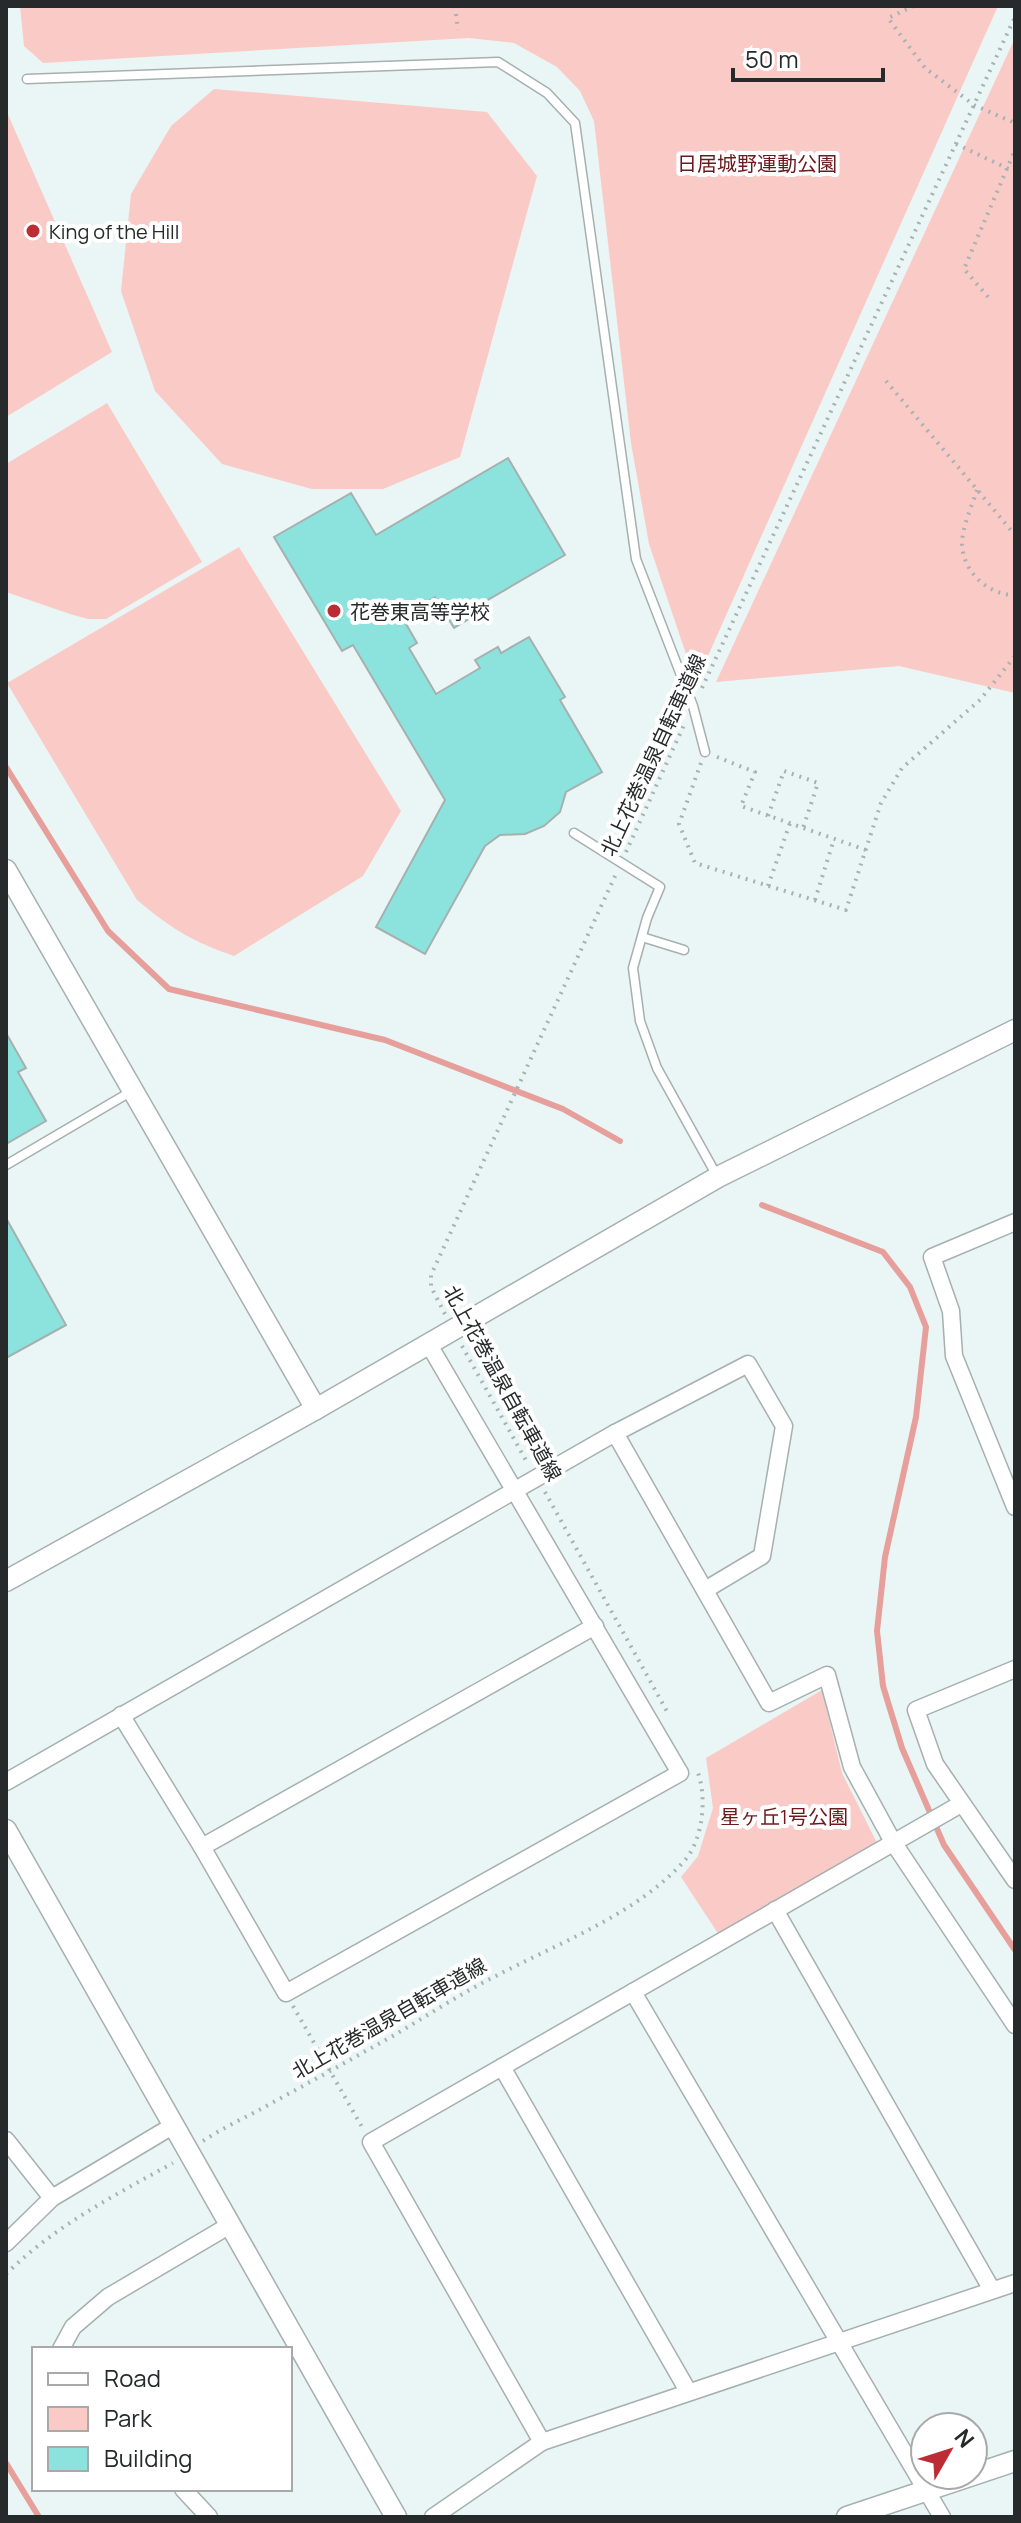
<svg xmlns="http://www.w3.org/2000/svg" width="1021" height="2523" font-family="Manrope,'Noto Sans JP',sans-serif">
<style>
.green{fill:#facac7}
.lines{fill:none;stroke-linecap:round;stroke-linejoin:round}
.stream{stroke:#e69f9b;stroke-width:6}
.building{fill:#8ce3dd;stroke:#a5b0af;stroke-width:2}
.service-casing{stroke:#a6b0af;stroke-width:11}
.minor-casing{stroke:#a6b0af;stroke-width:19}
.tertiary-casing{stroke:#a6b0af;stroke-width:23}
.path{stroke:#a8b1b1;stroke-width:4;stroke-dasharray:2 6;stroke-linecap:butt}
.service{stroke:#fff;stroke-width:8}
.minor{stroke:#fff;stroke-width:16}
.tertiary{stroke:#fff;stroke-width:20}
.poi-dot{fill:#bc2c34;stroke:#fff;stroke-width:3}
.labels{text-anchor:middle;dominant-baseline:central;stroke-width:8;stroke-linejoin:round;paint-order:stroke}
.park-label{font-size:20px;fill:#6b191c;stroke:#fff}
.poi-label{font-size:20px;fill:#262a2a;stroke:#fff;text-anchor:start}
.street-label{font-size:20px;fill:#262a2a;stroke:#fff}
</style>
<rect width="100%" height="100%" fill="#eaf6f5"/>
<g class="green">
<path d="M20 6H998L703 667 697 673 688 660 649 544 631 443 594 121 580 91 557 67 514 43 469 38 43 63 24 46Z"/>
<path d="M1015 38V693L899 666 716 682Z"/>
<path d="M214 89 487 112 537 176 460 457 383 489H312L222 464 155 391 121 291 131 194 171 126Z"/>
<path d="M6 110 112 352 6 417Z"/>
<path d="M107 403 202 562 106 619H88L70 614 6 592V464Z"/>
<path d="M239 547 401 811 363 876 234 956C193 942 170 928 137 900L7 683Z"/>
<path d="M822 1690 842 1773 878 1845 719 1935 681 1877 698 1856 713 1808 706 1758Z"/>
</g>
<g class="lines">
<g class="stream">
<path d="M6 767 108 931 169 989 385 1040 563 1109 620 1141"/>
<path d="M762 1205 883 1252 910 1287 926 1327 916 1417 885 1557 877 1631 883 1686 902 1748 944 1845 1015 1950"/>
<path d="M6 2463 39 2517"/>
</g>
</g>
<g class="building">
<path d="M508 458 565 555 474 608 477 614 454 628 435 597 402 617 417 643 409 648 436 694 480 668 475 660 498 647 501 653 529 637 565 697 560 700 602 772 566 792 560 812 544 826 525 834 500 835 485 846 425 954 376 927 445 800 353 645 342 651 274 537 351 493 376 535Z"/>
<path d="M6 1033 26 1068 18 1072 46 1121 6 1144Z"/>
<path d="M6 1218 66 1325 6 1358Z"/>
</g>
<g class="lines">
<defs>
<g id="service">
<path d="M27 79 498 62 547 93 575 123 636 559 693 706 705 752"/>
<path d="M574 833 660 887 647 918 633 968 640 1021 657 1068 717 1176"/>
<path d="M642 937 684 950"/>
<path d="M6 1165 132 1091"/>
</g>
<g id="minor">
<path d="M1015 1222 932 1257 951 1311 954 1356 1015 1507"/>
<path d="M615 1433 748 1364 784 1426 762 1556 705 1590"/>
<path d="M1015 1669 916 1710 935 1764 1015 1880"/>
<path d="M121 1715 202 1847 286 1993 680 1773 428 1343"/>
<path d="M6 1782 615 1433 769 1703 827 1675 852 1767 893 1842 1015 2025"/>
<path d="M202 1847 595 1626"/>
<path d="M775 1910 992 2290"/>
<path d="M633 1992 942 2517"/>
<path d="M502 2067 688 2391"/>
<path d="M6 2140 52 2198 6 2243"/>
<path d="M52 2198 174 2125"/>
<path d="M61 2349 73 2327 108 2297 230 2225"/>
<path d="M542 2442 371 2142 961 1804"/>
<path d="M183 2489 209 2517"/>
<path d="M433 2517 542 2442 1015 2283"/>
</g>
<g id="tertiary">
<path d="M6 870 316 1409"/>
<path d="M6 1581 316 1409 718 1177 1015 1030"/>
<path d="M6 1830 396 2517"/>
<path d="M847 2517 1015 2461"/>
</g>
</defs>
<use href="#service" class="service-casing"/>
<use href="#minor" class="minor-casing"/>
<use href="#tertiary" class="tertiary-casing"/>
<g class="path">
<path d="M455 6 458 30"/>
<path d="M914 6 888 18 925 68 974 105 1015 123"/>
<path d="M956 144 1015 172"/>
<path d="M988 297 964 269 1015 150"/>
<path d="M886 381 1015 535"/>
<path d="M977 490C972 506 962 527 962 544 963 571 987 595 1015 595"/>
<path d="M702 688 1015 17"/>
<path d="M717 757 755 772 741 806 866 850"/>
<path d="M701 763 679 824 695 863 846 910 881 803 902 768 980 700 1015 656"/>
<path d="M768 816 784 771 818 783 803 828"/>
<path d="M626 852 684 725"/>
<path d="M768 886 790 823"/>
<path d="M815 900 834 839"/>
<path d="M445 1314 431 1287V1275L616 874"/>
<path d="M462 1346 528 1464"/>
<path d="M545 1492 669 1715"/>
<path d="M293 2006 362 2127"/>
<path d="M203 2141C221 2129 242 2119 261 2109 299 2088 336 2068 373 2047 414 2025 452 1998 494 1977 556 1944 638 1914 685 1860 703 1839 707 1798 698 1773"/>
<path d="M6 2274C55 2226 113 2196 173 2163"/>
</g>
<use href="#service" class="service"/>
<use href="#minor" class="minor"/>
<use href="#tertiary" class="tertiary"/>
</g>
<g class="poi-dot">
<circle cx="33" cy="231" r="8"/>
<circle cx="334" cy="611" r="8"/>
</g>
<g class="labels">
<g class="park-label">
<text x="757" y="163">日居城野運動公園</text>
<text x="784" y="1816">星ヶ丘1号公園</text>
</g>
<g class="poi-label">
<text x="49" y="231">King of the Hill</text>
<text x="350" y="611">花巻東高等学校</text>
</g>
<g class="street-label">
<text transform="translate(653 755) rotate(-65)">北上花巻温泉自転車道線</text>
<text transform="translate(503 1383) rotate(61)">北上花巻温泉自転車道線</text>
<text transform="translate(389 2018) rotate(-30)">北上花巻温泉自転車道線</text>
</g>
</g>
<rect width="1021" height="2523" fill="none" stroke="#262a2a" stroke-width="16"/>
<rect x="32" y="2347" width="260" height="144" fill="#ffffff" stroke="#a8aaaa" stroke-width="2"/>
<rect x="48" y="2373" width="40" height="12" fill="#ffffff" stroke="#a8aaaa" stroke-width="2"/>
<text x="104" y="2387" font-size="24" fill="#262a2a">Road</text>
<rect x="48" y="2407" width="40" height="24" fill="#facac7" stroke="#a8aaaa" stroke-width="2"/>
<text x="104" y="2427" font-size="24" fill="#262a2a">Park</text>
<rect x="48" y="2447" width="40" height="24" fill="#8ce3dd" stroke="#a8aaaa" stroke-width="2"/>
<text x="104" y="2467" font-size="24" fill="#262a2a">Building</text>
<g transform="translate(949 2451) rotate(51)"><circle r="38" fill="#ffffff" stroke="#a8aaaa" stroke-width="2"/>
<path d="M0-6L14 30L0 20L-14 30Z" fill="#bc2c34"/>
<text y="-12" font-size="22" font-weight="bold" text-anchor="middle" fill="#262a2a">N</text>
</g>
<path d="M733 68v12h150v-12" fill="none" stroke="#262a2a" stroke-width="4"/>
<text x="745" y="68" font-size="24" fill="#262a2a" stroke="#ffffff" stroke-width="6" paint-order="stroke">50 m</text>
</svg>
